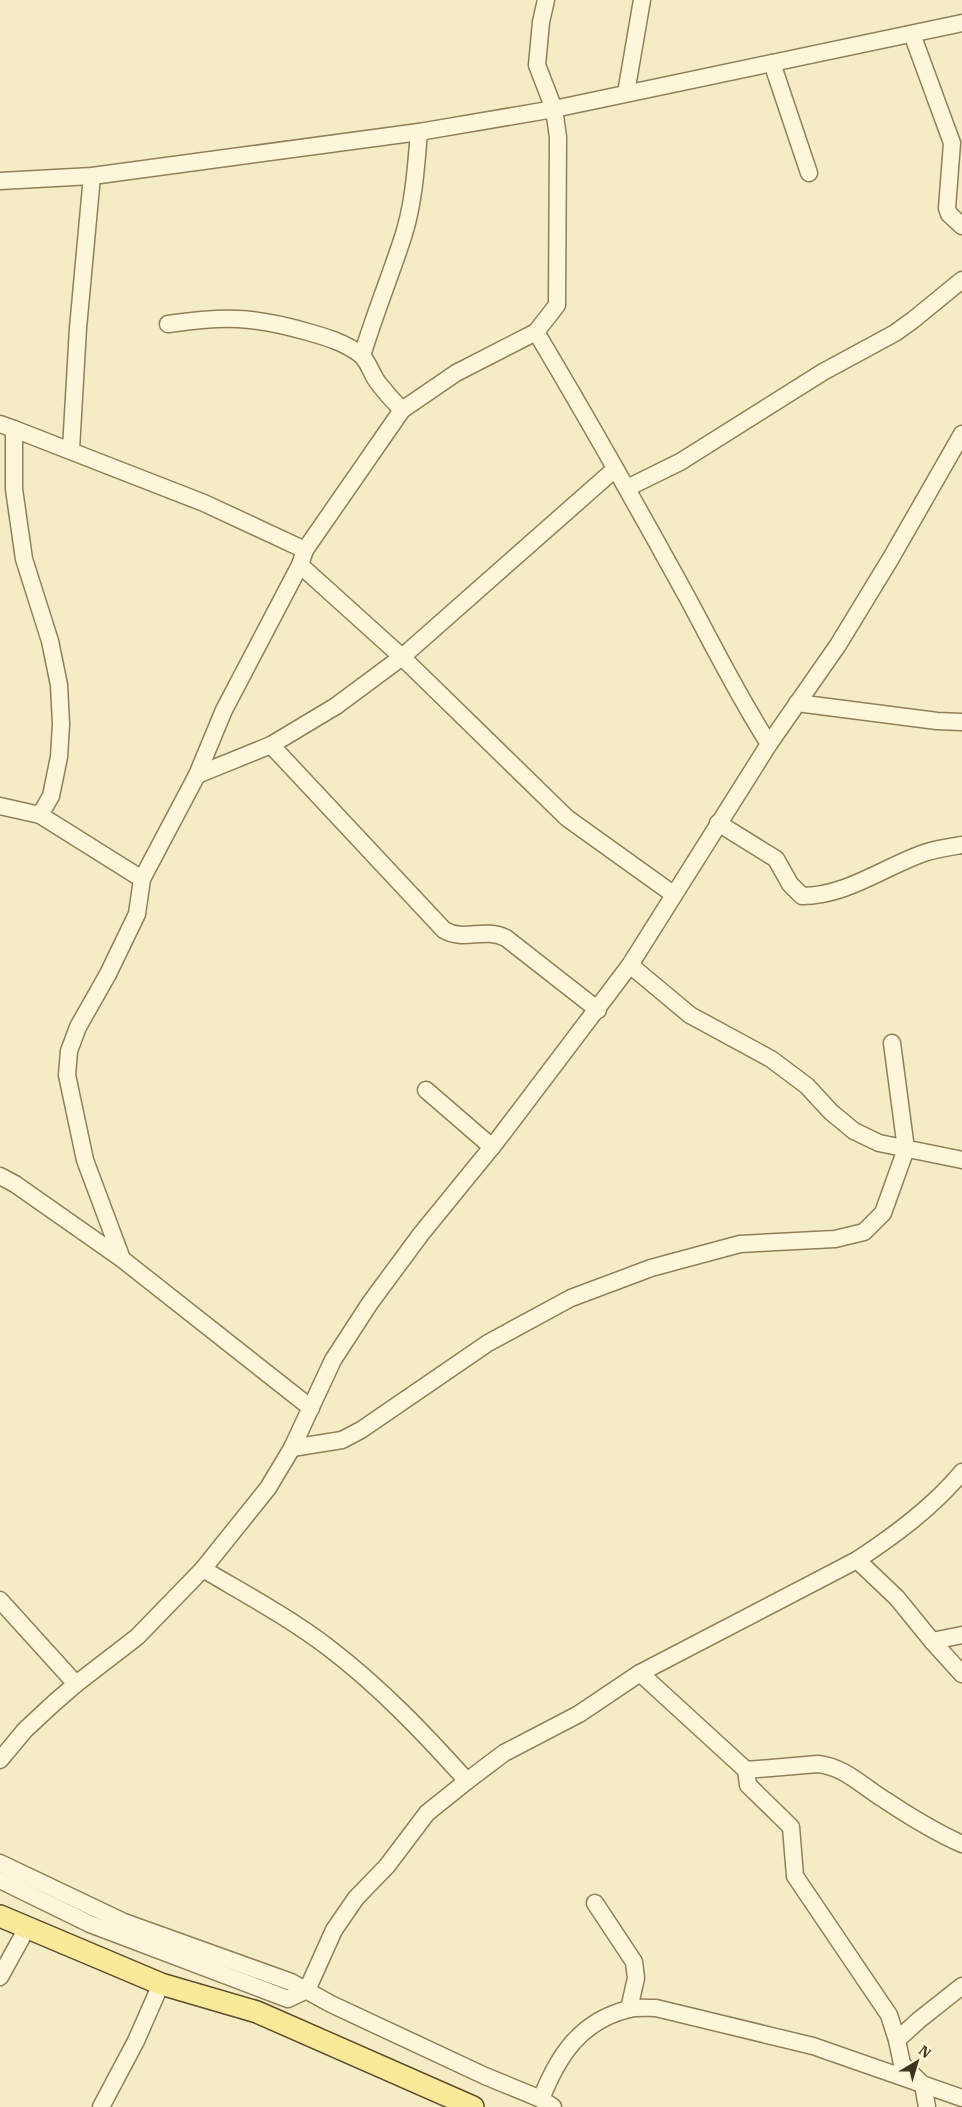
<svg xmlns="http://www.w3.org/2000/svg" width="962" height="2107" font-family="'IBM Plex Serif',serif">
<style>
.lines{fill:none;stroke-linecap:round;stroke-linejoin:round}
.minor-casing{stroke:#917f58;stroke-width:19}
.major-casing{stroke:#5e4b2d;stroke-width:24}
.minor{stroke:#fcf7da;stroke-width:16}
.major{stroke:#f9ea9a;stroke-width:21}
</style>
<rect width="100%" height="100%" fill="#f3ecc5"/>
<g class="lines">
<defs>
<g id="minor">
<path d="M912 34 952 143 947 208 949 214 962 226"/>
<path d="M772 63 809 173"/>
<path d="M626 93 642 0"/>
<path d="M0 181 92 176 419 132 554 109 962 23"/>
<path d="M168 324C224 316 253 316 308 332 326 337 346 343 361 355 369 362 372 376 379 384 386 393 394 402 402 410"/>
<path d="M536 332C588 419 637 506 686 595 713 645 738 696 769 744"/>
<path d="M362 356C374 316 390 277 403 237 414 203 416 167 419 132"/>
<path d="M0 424 14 429V489L24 559 50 641 59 685 61 724 59 757 51 796 40 815 142 879 137 914 108 974 78 1027 69 1051 67 1075 85 1160 122 1259 311 1408"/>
<path d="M14 429 204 503 305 550"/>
<path d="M71 449 78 328 92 176"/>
<path d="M627 488 680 462 823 372 895 333 913 320 962 280"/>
<path d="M300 565 402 657 567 818 673 894"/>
<path d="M797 703 937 721 962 722"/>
<path d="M271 745 444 930C465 942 483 927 506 938L598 1010"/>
<path d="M197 775 271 745 336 706 402 657 615 469"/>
<path d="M0 806 40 815"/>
<path d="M718 823 776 859 790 884 802 896C846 896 884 867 924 853 936 849 950 847 962 845"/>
<path d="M142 879 197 775 224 710 300 565 305 550 402 410 456 373 536 332 557 305 558 137 554 109 537 65 541 22 546 0"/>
<path d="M630 965 690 1015 771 1059 807 1086 831 1112 854 1131 879 1143 962 1160"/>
<path d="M426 1090 492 1147"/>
<path d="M0 1176 15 1184 122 1259"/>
<path d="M292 1448 342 1440 361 1430 488 1343 571 1298 651 1268 740 1244 835 1239 864 1232 883 1213 906 1149 892 1043"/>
<path d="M857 1560 897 1598 932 1641 962 1635"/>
<path d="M203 1569C245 1594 290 1618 329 1648 380 1687 424 1733 467 1781"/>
<path d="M0 1600 76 1684"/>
<path d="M932 1641 962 1674"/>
<path d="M640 1673 746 1770 748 1785 791 1827 795 1876 889 2015 897 2040 902 2064 923 2085 927 2107"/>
<path d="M0 1760 25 1730 54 1703 76 1684 137 1637 203 1569 268 1488 292 1448 333 1360 370 1303 421 1234 496 1142 630 965 769 744 838 645 891 558 962 434"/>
<path d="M746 1770 818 1764C845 1767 862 1786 885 1800 909 1816 935 1832 962 1844"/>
<path d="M0 1863 124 1922 291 1982 331 2004 485 2076 541 2099 553 2107"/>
<path d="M0 1880 90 1924 288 1999 307 1990 334 1930 356 1898 387 1866 427 1813 467 1781 504 1753 579 1714 640 1673 857 1560C895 1535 933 1507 962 1472"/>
<path d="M595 1903 634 1962 636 1978 629 2009"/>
<path d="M0 1977 27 1928"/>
<path d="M897 2040 919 2020 962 1986"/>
<path d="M541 2099C558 2056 580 2021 629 2009 637 2007 647 2008 656 2008L813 2046 962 2098"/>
<path d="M101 2107 136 2041 161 1984"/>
</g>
<path id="major" d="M0 1916 161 1984 257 2012 473 2107"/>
</defs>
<use href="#minor" class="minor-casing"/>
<use href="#major" class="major-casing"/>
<use href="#minor" class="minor"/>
<use href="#major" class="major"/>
</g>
<g transform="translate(917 2062) rotate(38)" stroke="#f9f4d6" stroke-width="4" paint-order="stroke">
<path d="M0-4L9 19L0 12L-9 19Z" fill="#3f331e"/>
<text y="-8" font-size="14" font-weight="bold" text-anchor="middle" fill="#3f331e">N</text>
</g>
</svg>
